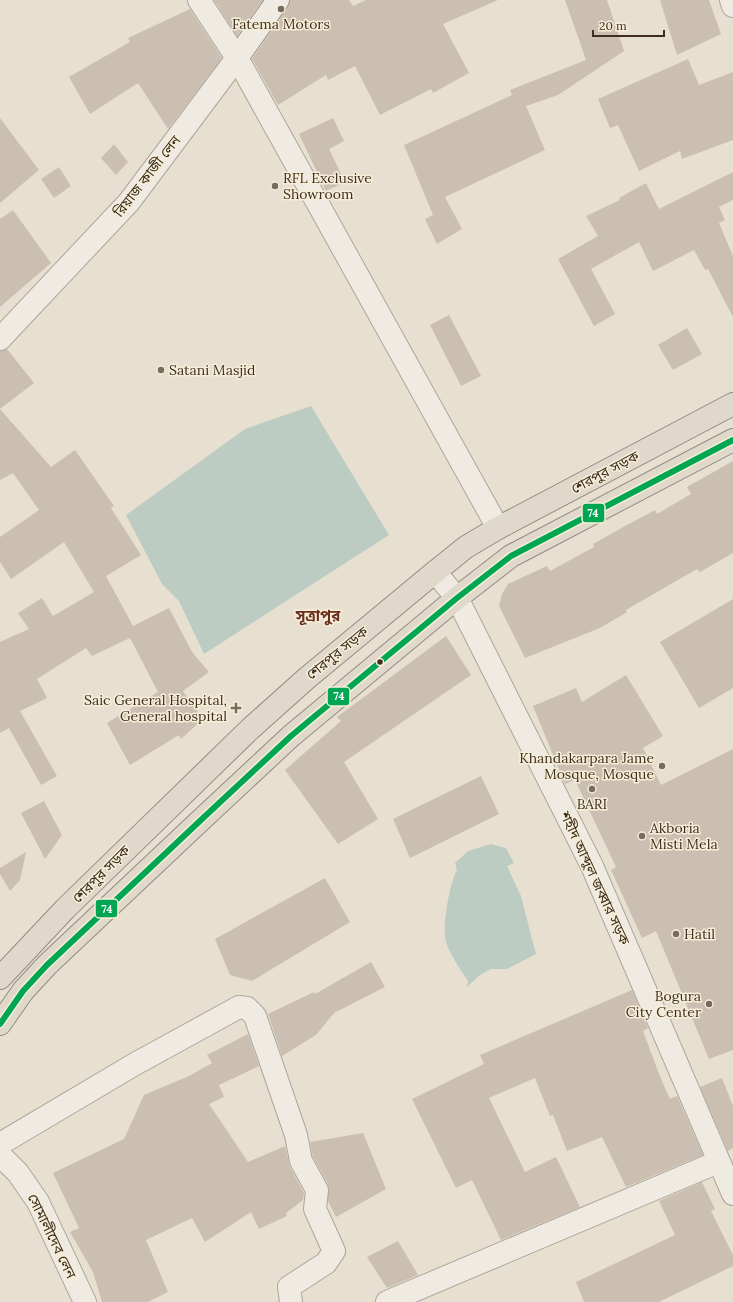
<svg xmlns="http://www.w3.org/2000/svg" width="733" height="1302" font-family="Lora,'Noto Sans Bengali',serif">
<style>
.water{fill:#bcccc2}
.building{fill:#cbbfb2}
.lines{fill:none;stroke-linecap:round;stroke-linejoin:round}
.minor-casing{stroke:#ada599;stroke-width:24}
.tertiary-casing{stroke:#ada599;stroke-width:24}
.secondary-casing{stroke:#9c958a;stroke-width:24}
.trunk-casing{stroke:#928b80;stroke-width:24}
.minor{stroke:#efebe3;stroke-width:22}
.tertiary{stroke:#efebe3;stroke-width:22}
.secondary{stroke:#efebe3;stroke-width:22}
.trunk{stroke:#e0d9cb;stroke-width:22}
.bus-1-casing{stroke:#f7eed8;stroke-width:9}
.bus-1{stroke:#00a651;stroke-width:6}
.poi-dot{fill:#786c5e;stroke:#f7eed8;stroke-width:1.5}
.bus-dot{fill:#3d2e20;stroke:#f7eed8;stroke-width:1.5}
.labels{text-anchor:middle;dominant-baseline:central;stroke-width:3;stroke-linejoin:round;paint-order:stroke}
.poi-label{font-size:14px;fill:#3d2e20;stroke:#f7eed8;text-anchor:start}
.street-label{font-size:14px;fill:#3d2e20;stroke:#f7eed8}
.neighbourhood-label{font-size:15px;font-weight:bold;fill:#6b2e1e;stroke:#f7eed8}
.line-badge{stroke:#f7eed8;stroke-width:1.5}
.badge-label{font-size:11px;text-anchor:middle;font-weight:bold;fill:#fff}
</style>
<rect width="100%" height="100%" fill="#e7e0d1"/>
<g class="water">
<path d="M311 406 389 535 204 654 179 601 162 584 126 515 245 429Z"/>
<path d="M491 844 506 848 514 863 507 866 521 896 536 954 507 969H491L480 975 467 987 468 981C461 970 446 949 445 937 443 923 450 881 457 870L455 863 468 851Z"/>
</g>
<g class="building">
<path d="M214 0H263L237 36Z"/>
<path d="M290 0H349L353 6 366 0H498L443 24 469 73 433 93 431 89 380 115 355 66 328 80 326 75 278 105 252 59 288 7Z"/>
<path d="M565 0H607L624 51 558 95 526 106 545 150 445 197 462 229 437 244 425 219 433 215 404 145 512 95 510 90 586 60Z"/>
<path d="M660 0H709L721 34 677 55Z"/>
<path d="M190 9 222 58 168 129 138 83 90 114 69 77 130 42 128 38Z"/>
<path d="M688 59 699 85 733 72V140L682 159 680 151 639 171 618 125 610 128 598 99Z"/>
<path d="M0 118 39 170 0 203Z"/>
<path d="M333 118 344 141 329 149 345 182 326 191 299 134Z"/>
<path d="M114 144 128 162 116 175 101 158Z"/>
<path d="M59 167 71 186 54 198 41 179Z"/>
<path d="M733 172V200L719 207 725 220 719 223 733 256V317L708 269 705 270 694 250 653 271 639 242 591 269 615 314 594 326 558 259 598 236 586 216 620 200 619 198 646 183 659 209Z"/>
<path d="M13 210 51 263 0 307V219Z"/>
<path d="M449 315 481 376 461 386 430 325Z"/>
<path d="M687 328 702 354 673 370 658 345Z"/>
<path d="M7 349 34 383 0 409 51 467 75 450 114 506 111 508 141 555 106 576 133 626 169 608 192 652 209 672 183 691 203 719 181 739 179 735 130 765 107 723 158 692 130 638 92 656 86 648 37 679 47 698 20 711 57 776 41 785 9 728 0 733V642L29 629 18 613 42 598 53 616 94 592 64 542 11 579 0 562V537L39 510 13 473 0 480V351Z"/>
<path d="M733 461V553L700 572 697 569 626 610 627 612 600 628 525 658 499 606 502 594 508 584 547 566 550 571 594 547 593 544 625 526 655 510 657 514 691 494 687 487Z"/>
<path d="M733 599V688L699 708 660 642Z"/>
<path d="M446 636 471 675 344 762 378 819 338 844 285 770 341 721 337 717Z"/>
<path d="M626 675 663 736 643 748 661 785 733 749V1050L709 1059 656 931 642 938 611 870 616 867 575 780 565 784 533 706 576 688 582 702Z"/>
<path d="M481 776 499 814 410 858 393 819Z"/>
<path d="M44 801 62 835 45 859 21 813Z"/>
<path d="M26 852 20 880 10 891 0 874V868Z"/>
<path d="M325 878 350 922 252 981 230 975 215 939Z"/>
<path d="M371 962 385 987 334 1013 316 1035 282 1056 268 1014 314 992 315 994Z"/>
<path d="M632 990 648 1028 643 1031 661 1079 670 1099 677 1096 703 1155 626 1187 602 1137 567 1151 553 1115 550 1116 535 1078 489 1098 525 1172 556 1157 580 1207 501 1240 472 1180 456 1188 412 1099 484 1064 480 1055Z"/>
<path d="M248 1034 259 1066 219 1085 224 1097 209 1104 248 1162 285 1146 290 1167 304 1193 303 1200 286 1213 287 1216 259 1229 251 1212 205 1242 192 1218 146 1240 168 1292 148 1302H102L93 1272 70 1232 79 1228 53 1173 124 1139 144 1095 189 1076 212 1063 207 1055Z"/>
<path d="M722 1078 733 1106V1148L728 1151 700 1087Z"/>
<path d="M363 1133 386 1189 336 1217 328 1201V1184L313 1157 310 1142Z"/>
<path d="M702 1182 715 1209 711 1211 733 1255V1266L659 1302H584L576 1282 675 1235 659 1201Z"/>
<path d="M398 1241 418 1275 387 1288 367 1257Z"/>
</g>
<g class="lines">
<defs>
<g id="minor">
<path d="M731 0 733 6"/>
<path d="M0 1144 135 1064 239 1007 247 1008 255 1016 296 1135 301 1161 317 1190 315 1209 334 1251 326 1263 289 1287 291 1302"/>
<path d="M0 1155 18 1173 38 1202 85 1302"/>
<path d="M387 1302 718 1162"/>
</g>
<g id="tertiary">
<path d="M199 0 237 58 498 528"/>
<path d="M0 339 129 202 237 58"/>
<path d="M435 572 457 598 592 866 733 1194"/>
</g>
<path id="secondary" d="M237 58 278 0"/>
<g id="trunk">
<path d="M0 978 65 909 250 729 307 678 435 572 466 547 498 528 733 404"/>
<path d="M0 1024 23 991 47 965 202 819 291 736 457 598 511 556 733 440"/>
</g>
</defs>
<use href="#minor" class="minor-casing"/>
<use href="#tertiary" class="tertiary-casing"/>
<use href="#secondary" class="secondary-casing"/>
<use href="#trunk" class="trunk-casing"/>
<use href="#minor" class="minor"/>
<use href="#tertiary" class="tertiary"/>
<use href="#secondary" class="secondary"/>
<use href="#trunk" class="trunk"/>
<defs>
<path id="bus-1" d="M0 1024 23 991 47 965 202 819 291 736 457 598 511 556 733 440"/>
</defs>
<use href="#bus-1" class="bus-1-casing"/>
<use href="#bus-1" class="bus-1"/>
</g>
<g class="poi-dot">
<circle cx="281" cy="9" r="4"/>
<circle cx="275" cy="186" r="4"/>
<circle cx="161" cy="370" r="4"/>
<path d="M234 702h4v4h4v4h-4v4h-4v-4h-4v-4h4z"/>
<circle cx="662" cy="766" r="4"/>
<circle cx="592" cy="789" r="4"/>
<circle cx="642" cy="836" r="4"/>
<circle cx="676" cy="934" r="4"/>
<circle cx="709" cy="1004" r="4"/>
</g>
<circle class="bus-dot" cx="380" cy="662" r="3.5"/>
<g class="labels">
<g class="poi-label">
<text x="281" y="24" text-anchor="middle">Fatema Motors</text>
<text x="283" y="178">RFL Exclusive<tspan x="283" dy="16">Showroom</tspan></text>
<text x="169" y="370">Satani Masjid</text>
<text x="227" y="700" text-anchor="end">Saic General Hospital,<tspan x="227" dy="16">General hospital</tspan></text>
<text x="654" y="758" text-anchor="end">Khandakarpara Jame<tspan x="654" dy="16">Mosque, Mosque</tspan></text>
<text x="592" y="804" text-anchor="middle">BARI</text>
<text x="650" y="828">Akboria<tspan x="650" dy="16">Misti Mela</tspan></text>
<text x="684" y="934">Hatil</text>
<text x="701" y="996" text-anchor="end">Bogura<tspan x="701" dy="16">City Center</tspan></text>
</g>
<g class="street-label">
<text transform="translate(147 176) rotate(-52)">রিয়াজ কাজী লেন</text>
<text transform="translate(605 472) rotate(-28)">শেরপুর সড়ক</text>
<text transform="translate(337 653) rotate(-39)">শেরপুর সড়ক</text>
<text transform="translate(101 874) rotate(-45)">শেরপুর সড়ক</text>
<text transform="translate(595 878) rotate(65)">শহীদ আব্দুল জব্বার সড়ক</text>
<text transform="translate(52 1236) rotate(64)">সোমালীদেব লেন</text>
</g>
<g class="neighbourhood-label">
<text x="318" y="615">সূত্রাপুর</text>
</g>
</g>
<g class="line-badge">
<rect x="582" y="503" width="23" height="20" rx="4" fill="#00a651"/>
<rect x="327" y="687" width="23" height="19" rx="4" fill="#00a651"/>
<rect x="95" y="899" width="23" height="19" rx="4" fill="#00a651"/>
</g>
<g class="badge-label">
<text x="593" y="517">74</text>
<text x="339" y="700">74</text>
<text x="107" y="913">74</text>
</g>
<path d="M593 30v6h71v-6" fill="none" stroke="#3d2e20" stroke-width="2"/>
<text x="599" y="30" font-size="12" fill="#3d2e20" stroke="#f7eed8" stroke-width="3" paint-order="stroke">20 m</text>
</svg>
